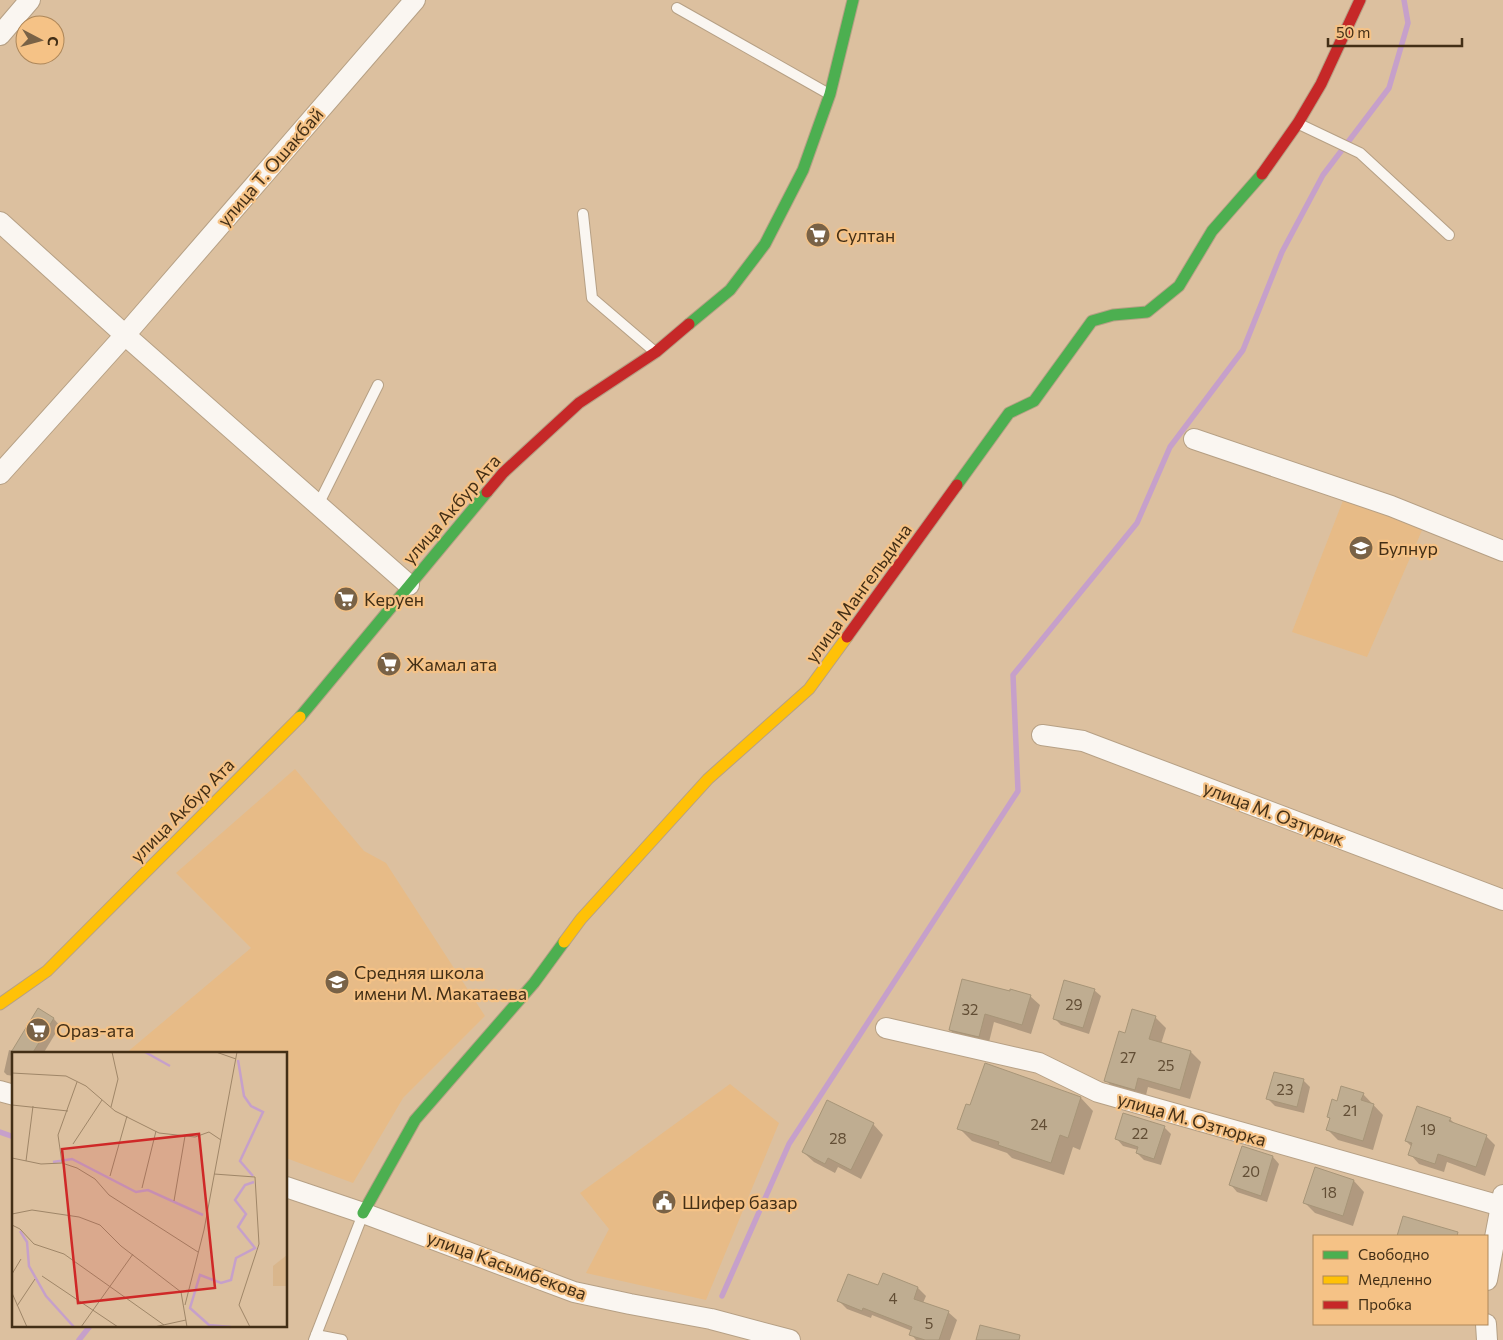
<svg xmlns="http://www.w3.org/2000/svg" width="1503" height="1340" font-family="Commissioner,sans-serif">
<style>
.built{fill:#e7bb87}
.shadow{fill:#0003}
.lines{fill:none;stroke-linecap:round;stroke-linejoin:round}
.stream{stroke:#c6a0ca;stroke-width:5.5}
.building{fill:#bfad91;stroke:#a79578}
.lane-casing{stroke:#b6a085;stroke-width:12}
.street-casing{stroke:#b6a085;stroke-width:22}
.fast-casing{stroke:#b6a085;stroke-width:13}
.slow-casing{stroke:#b6a085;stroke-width:13}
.jam-casing{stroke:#b6a085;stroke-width:13}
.lane{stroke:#faf6f1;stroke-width:10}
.street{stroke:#faf6f1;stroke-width:20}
.fast{stroke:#4caf50;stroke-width:11}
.slow{stroke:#ffc107;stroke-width:11}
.jam{stroke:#c62828;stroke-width:11}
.labels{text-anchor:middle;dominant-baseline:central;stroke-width:4.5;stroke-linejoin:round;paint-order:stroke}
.number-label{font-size:15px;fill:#624e35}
.street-label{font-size:18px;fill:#432f16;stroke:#f5c286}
.poi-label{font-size:18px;fill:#432f16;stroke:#f5c286;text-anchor:start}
.inset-river{fill:none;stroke:#c6a0ca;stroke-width:2.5}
.inset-road{fill:none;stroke:#9f8668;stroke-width:1}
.view{fill:#cf2827;fill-opacity:0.15;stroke:#cf2827;stroke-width:2.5}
.inset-edge{fill:none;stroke:#432f16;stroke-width:2.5}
</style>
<rect width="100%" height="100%" fill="#dcc09f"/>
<g class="built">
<path d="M1344 498 1423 528 1367 657 1292 632Z"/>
<path d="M295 769 364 851 386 863 485 1016 403 1098 353 1183 286 1158V1054H125L251 948 176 873Z"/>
<path d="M730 1084 779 1123 706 1300 586 1273 609 1229 580 1193Z"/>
</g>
<g class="shadow">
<path d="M963 980 1030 996 1040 1005 1031 1034 994 1022 988 1046 960 1039 950 1030Z"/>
<path d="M1094 990 1101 996 1089 1034 1061 1025 1054 1018Z"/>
<path d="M38 1010 54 1019 60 1026 43 1054H30Z"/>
<path d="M1155 1017 1166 1028 1161 1044 1191 1052 1201 1062 1190 1099 1148 1087 1145 1099 1116 1091 1106 1080 1126 1035Z"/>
<path d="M9 1050 22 1053 14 1054V1076L7 1075 4 1072Z"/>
<path d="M1303 1080 1310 1087 1304 1113 1275 1106 1268 1099Z"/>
<path d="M1363 1094 1383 1115 1373 1150 1338 1140 1328 1130 1331 1120 1328 1117Z"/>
<path d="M1081 1098 1093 1111 1080 1150 1073 1147 1064 1175 1012 1158 1007 1153 972 1141 959 1128Z"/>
<path d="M1450 1119 1456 1125 1486 1136 1495 1145 1485 1176 1447 1162 1444 1172 1419 1164 1410 1154 1412 1147 1406 1141Z"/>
<path d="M873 1124 883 1135 861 1179 838 1167 835 1173 814 1162 803 1152Z"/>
<path d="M1164 1127 1171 1134 1161 1165 1144 1160 1137 1153 1138 1150 1123 1146 1117 1139Z"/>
<path d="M1243 1147 1273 1157 1279 1164 1267 1202 1237 1192 1231 1185Z"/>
<path d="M1354 1181 1364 1192 1353 1226 1315 1213 1305 1203Z"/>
<path d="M879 1287 918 1288 926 1296 923 1303 948 1312 957 1320 950 1340H916L911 1334 912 1331 872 1315 871 1318 847 1309 839 1301Z"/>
</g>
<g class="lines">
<g class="stream">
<path d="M0 1132 14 1137"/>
<path d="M722 1296 789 1144 1018 791 1013 675 1137 523 1170 447 1243 350 1282 252 1323 175 1389 88 1408 23 1404 0"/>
<path d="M79 1340 90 1326"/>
</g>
</g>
<g class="building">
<path d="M962 979 1010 991V989L1031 995 1022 1025 985 1014 979 1037 949 1030Z"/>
<path d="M1064 980 1095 989 1083 1028 1053 1019Z"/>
<path d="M38 1008 54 1018 32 1054H10Z"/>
<path d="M1132 1009 1156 1016 1149 1039 1191 1051 1180 1090 1138 1078 1135 1090 1104 1081 1119 1031 1125 1033Z"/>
<path d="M985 1063 1081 1097 1068 1138 1060 1135 1051 1163 998 1145 999 1142 957 1129 966 1104 970 1105Z"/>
<path d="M1274 1072 1304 1079 1297 1107 1266 1099Z"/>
<path d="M1341 1086 1364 1093 1361 1100 1374 1104 1363 1141 1326 1130 1330 1118 1327 1117 1332 1099 1337 1101Z"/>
<path d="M827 1100 874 1123 851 1170 828 1158 825 1164 802 1152Z"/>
<path d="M1417 1106 1451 1118 1449 1121 1487 1135 1476 1167 1438 1154 1435 1164 1408 1155 1412 1143 1405 1141Z"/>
<path d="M1123 1113 1165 1126 1154 1159 1136 1153 1138 1147 1115 1139Z"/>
<path d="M1242 1146 1273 1156 1261 1196 1229 1185Z"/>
<path d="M1315 1167 1354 1180 1343 1216 1303 1203Z"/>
<path d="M1403 1216 1458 1232 1457 1236H1397Z"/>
<path d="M883 1273 918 1287 914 1299 949 1311 939 1340H925L909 1335 912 1327 863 1308 862 1311 837 1301 848 1274 878 1285Z"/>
<path d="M980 1325 1020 1335 1019 1340H976Z"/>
</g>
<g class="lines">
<defs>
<g id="lane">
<path d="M677 8 829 94"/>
<path d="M1299 124 1360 153 1449 235"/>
<path d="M583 214 592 298 654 351"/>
<path d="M318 505 378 385"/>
<path d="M316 1335 342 1340"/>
<path d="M314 1340 363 1214"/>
</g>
<g id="street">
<path d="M0 35 30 0"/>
<path d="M0 222 125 335 409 585"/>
<path d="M1194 439 1391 506 1503 551"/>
<path d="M0 474 125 335 415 0"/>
<path d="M1042 735 1083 741 1503 900"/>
<path d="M886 1028 1039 1063 1098 1092 1501 1206"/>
<path d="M0 1091 14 1095"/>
<path d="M286 1187 363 1213 574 1292 630 1304 711 1319 790 1340"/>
<path d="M1487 1280 1503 1195"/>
<path d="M1486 1324 1487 1340"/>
</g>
<g id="fast">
<path d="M689 324 730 290 765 244 803 170 830 94 853 0"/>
<path d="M957 485 1009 413 1034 401 1092 321 1113 315 1147 312 1179 286 1212 231 1262 174"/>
<path d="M300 717 487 492"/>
<path d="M363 1213 415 1120 534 983 564 942"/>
</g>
<g id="slow">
<path d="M564 942 581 919 708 779 809 689 847 637"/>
<path d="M0 1004 47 971 300 717"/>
</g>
<g id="jam">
<path d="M1262 174 1298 123 1321 84 1360 0"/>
<path d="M487 492 503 473 579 403 656 352 689 324"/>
<path d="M847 637 957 485"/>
</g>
</defs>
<use href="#lane" class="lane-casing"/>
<use href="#street" class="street-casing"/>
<use href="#fast" class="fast-casing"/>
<use href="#slow" class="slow-casing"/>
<use href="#jam" class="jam-casing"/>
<use href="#lane" class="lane"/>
<use href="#street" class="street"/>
<use href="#fast" class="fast"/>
<use href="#slow" class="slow"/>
<use href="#jam" class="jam"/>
</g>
<defs>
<symbol id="supermarket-disc" viewBox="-11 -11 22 22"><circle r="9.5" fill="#796246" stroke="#f5c286"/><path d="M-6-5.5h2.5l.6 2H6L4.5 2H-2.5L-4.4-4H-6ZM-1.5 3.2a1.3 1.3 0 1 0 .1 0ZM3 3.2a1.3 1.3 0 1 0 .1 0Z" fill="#fff"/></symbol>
<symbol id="school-disc" viewBox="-11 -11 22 22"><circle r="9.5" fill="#796246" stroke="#f5c286"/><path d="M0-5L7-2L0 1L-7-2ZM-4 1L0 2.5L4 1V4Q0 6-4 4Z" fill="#fff"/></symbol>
<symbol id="civic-disc" viewBox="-11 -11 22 22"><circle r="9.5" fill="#796246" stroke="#f5c286"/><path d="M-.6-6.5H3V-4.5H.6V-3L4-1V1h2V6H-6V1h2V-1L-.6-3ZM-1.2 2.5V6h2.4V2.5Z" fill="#fff"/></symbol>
</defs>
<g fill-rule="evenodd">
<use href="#supermarket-disc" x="804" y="221" width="28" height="28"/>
<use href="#school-disc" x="1347" y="534" width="28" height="28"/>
<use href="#supermarket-disc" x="332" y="585" width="28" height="28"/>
<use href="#supermarket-disc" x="375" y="650" width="28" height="28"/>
<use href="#school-disc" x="323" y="968" width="28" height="28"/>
<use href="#supermarket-disc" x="24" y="1016" width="28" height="28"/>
<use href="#civic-disc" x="650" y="1188" width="28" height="28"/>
</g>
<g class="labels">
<g class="number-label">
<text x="1074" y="1004">29</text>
<text x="970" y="1009">32</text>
<text x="1128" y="1057">27</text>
<text x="1166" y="1065">25</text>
<text x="1285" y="1089">23</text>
<text x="1350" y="1110">21</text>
<text x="1039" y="1124">24</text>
<text x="1428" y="1129">19</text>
<text x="1140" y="1133">22</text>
<text x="838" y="1138">28</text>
<text x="1251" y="1171">20</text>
<text x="1329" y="1192">18</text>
<text x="893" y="1298">4</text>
<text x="929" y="1323">5</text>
</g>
<g class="street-label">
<text transform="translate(270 167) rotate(-49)">улица Т. Ошакбай</text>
<text transform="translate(451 509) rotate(-49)">улица Акбур Ата</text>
<text transform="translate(858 593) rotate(-54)">улица Мангельдина</text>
<text transform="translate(182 810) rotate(-45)">улица Акбур Ата</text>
<text transform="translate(1274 813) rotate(21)">улица М. Озтурик</text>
<text transform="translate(1192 1119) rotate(16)">улица М. Озтюрка</text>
<text transform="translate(507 1265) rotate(20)">улица Касымбекова</text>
</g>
<g class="poi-label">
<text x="836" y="235">Султан</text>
<text x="1378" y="548">Булнур</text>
<text x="364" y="599">Керуен</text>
<text x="406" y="664">Жамал ата</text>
<text x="354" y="972">Средняя школа<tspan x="354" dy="21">имени М. Макатаева</tspan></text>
<text x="56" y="1030">Ораз-ата</text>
<text x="682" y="1202">Шифер базар</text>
</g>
</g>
<g transform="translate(12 1052)">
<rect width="275" height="275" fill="#dcc09f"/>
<path d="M275 203V234H261V214Z" fill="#d9b68c"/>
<path class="inset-river" d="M133 0 158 14M226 8 232 44 239 54 251 60 228 109 241 124M41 110 60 107 124 140 136 138 191 163M8 179 15 190 17 214 34 244 62 275M219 275 197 273 178 256 188 223 209 231 219 228 224 206 243 196 226 175 234 162 223 148 233 133 242 130"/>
<path class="inset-road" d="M204 0 224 7M0 21 54 24 74 34 103 59 147 81 183 85 197 80 209 88M0 53 56 59M99 55 106 27 100 0M61 92 90 48M0 106 29 112 50 111 65 116 83 127 97 143 186 200M14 109 21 54M50 111 46 83 65 30M202 122 243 125 247 192 227 253 238 275M98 124 115 64M130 136 144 79M162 149 173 84M0 162 20 158 67 165 88 173 109 194 169 240 175 275M0 173 8 177 22 192 52 202 152 273M0 222 9 207M30 224 106 275M0 241 15 275M173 253 192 178 225 0M5 254 23 227M69 275 121 202M142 275 174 268"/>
<path class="view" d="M187 82 203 236 66 251 50 97Z"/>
<rect width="275" height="275" class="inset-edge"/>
</g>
<rect x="1313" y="1235" width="175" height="90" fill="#f5c286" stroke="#ae8759"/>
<rect x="1323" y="1251" width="25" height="8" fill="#4caf50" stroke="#ae8759"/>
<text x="1358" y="1260" font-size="15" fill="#432f16">Свободно</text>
<rect x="1323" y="1276" width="25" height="8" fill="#ffc107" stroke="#ae8759"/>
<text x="1358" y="1285" font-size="15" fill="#432f16">Медленно</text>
<rect x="1323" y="1301" width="25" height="8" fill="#c62828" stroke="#ae8759"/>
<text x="1358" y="1310" font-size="15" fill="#432f16">Пробка</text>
<g transform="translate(40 40) rotate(96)"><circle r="24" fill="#f5c286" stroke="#ae8759"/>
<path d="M0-4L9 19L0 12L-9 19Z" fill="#796246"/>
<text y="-8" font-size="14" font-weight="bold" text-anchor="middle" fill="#432f16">С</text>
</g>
<path d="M1328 38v8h134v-8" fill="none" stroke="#432f16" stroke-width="2.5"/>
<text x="1336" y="38" font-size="15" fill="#432f16" stroke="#f5c286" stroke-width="4" paint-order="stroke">50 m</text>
</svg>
